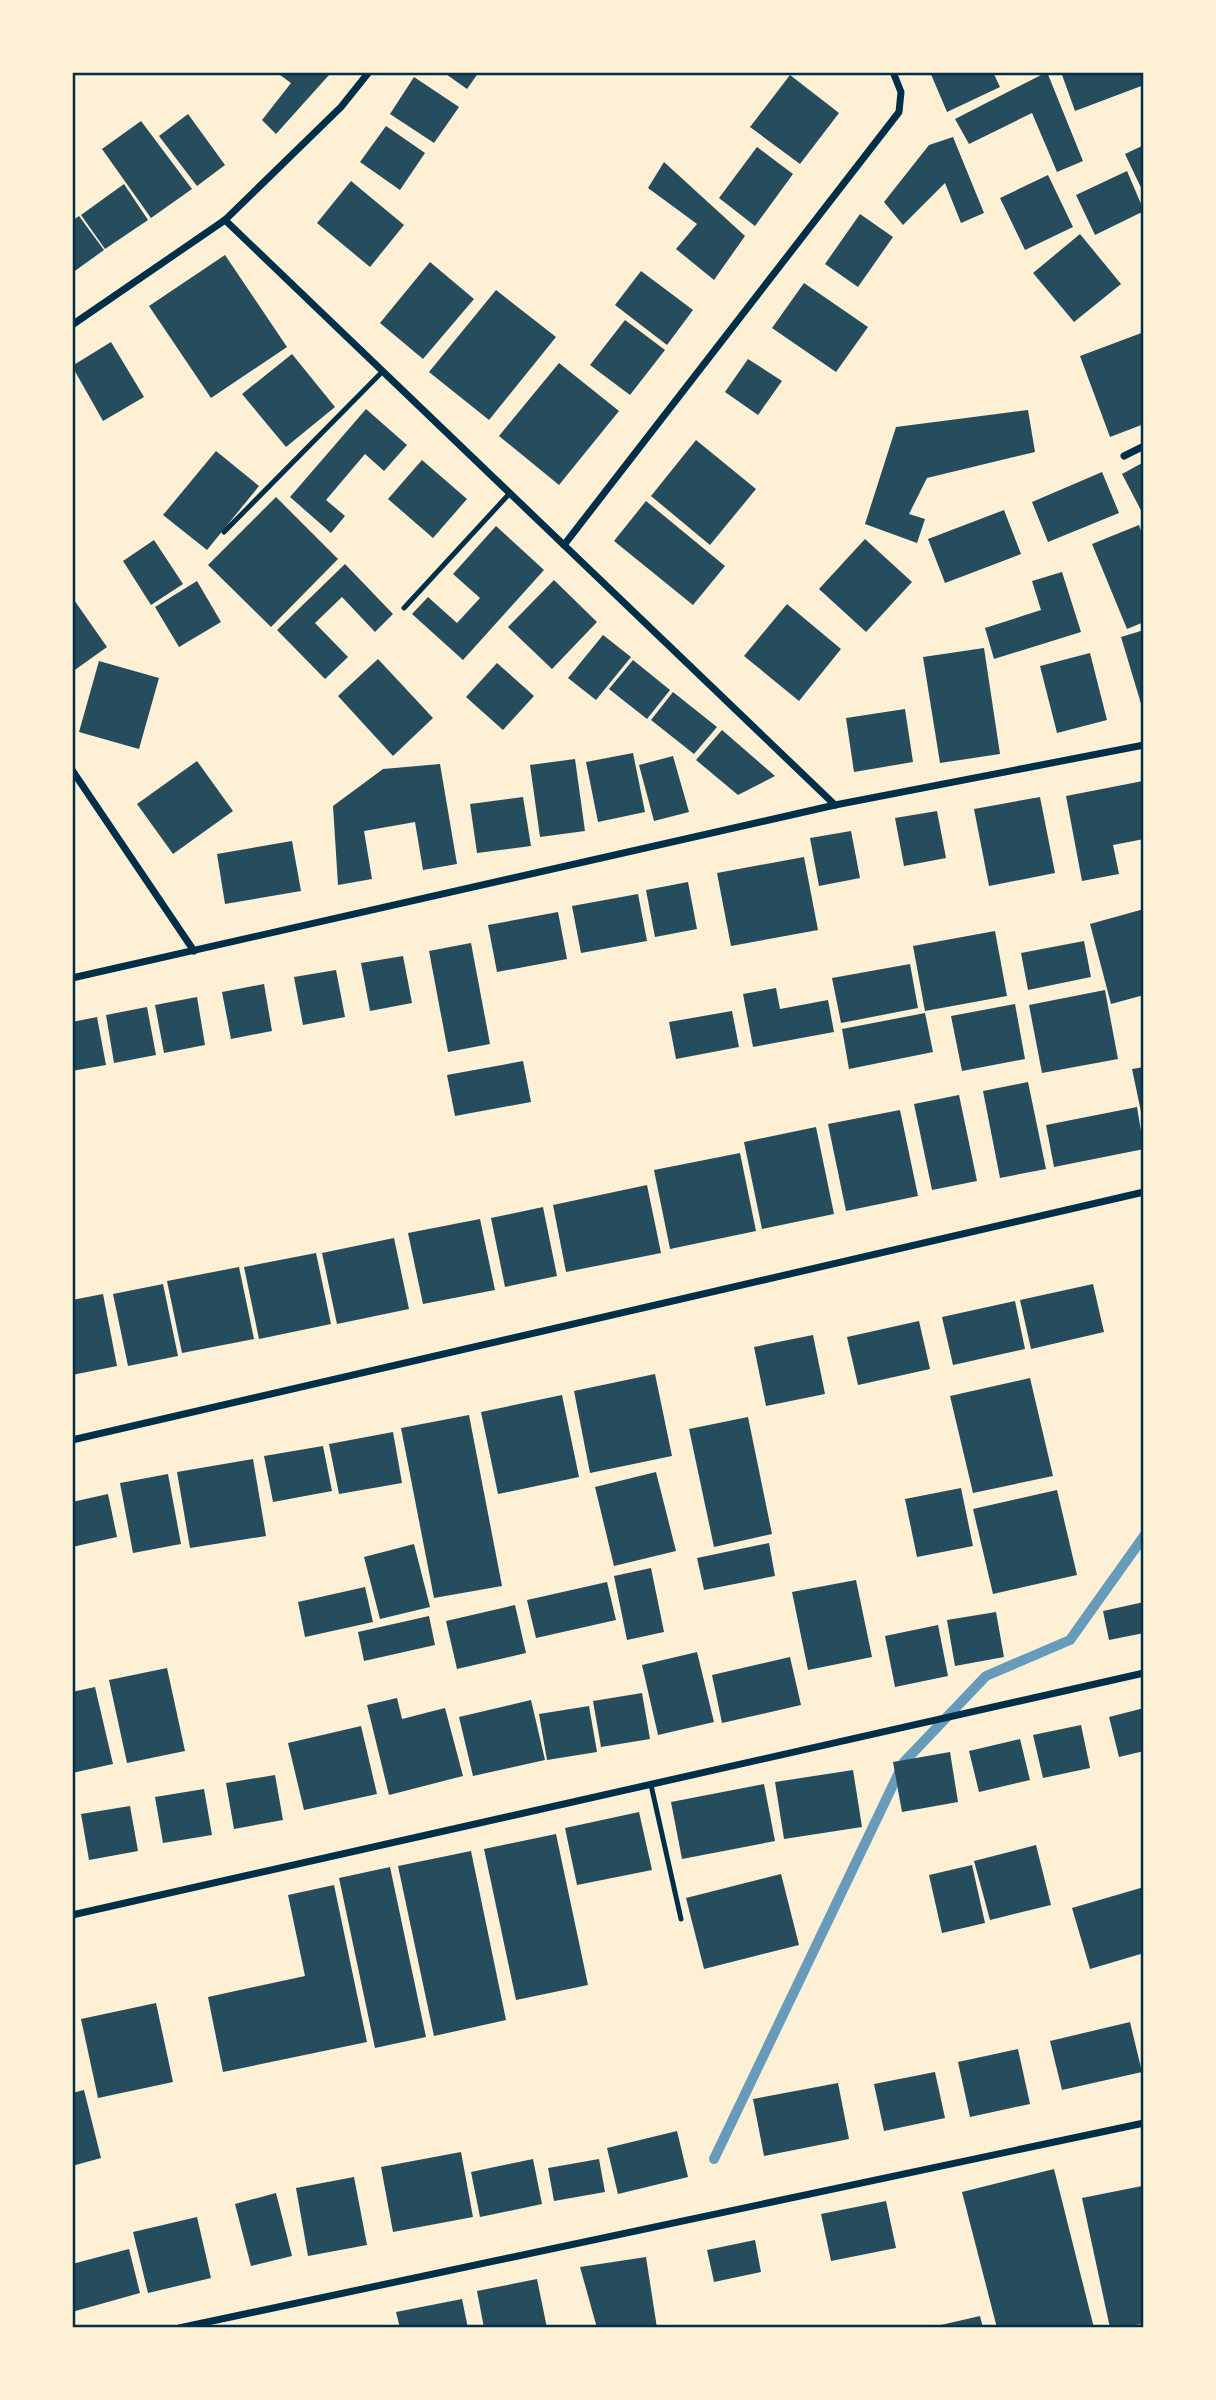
<svg xmlns="http://www.w3.org/2000/svg" width="1216" height="2400" font-family="Commissioner,sans-serif">
<style>
.lines{fill:none;stroke-linecap:round;stroke-linejoin:round}
.stream{stroke:#669bbc;stroke-width:10}
.building{fill:#264d5e}
.service{stroke:#003049;stroke-width:5}
.minor{stroke:#003049;stroke-width:7}
.neatline{fill:none;stroke:#003049;stroke-width:2.5}
</style>
<rect width="100%" height="100%" fill="#fdf0d5"/>
<g class="lines">
<path class="stream" d="M714 2159 904 1762 986 1676 1070 1640 1144 1536"/>
</g>
<g class="building">
<path d="M276 72H324L329 75 276 134 262 120 291 83Z"/>
<path d="M443 72H479L467 89Z"/>
<path d="M930 72H993L1000 87 947 112Z"/>
<path d="M1047 72 1083 161 1057 172 1032 113 969 144 955 119Z"/>
<path d="M1061 72H1144V85L1075 111Z"/>
<path d="M790 75 839 113 800 164 750 127Z"/>
<path d="M414 77 459 107 434 143 390 114Z"/>
<path d="M188 114 225 165 197 186 159 136Z"/>
<path d="M141 121 192 189 151 218 102 149Z"/>
<path d="M386 126 425 153 400 190 360 162Z"/>
<path d="M953 137 984 213 961 223 945 183 903 225 884 202 929 145Z"/>
<path d="M1144 145V194L1125 154Z"/>
<path d="M757 147 793 174 755 226 719 198Z"/>
<path d="M664 162 745 236 714 280 676 249 697 224 648 188Z"/>
<path d="M1127 171 1144 211 1095 235 1076 195Z"/>
<path d="M1048 175 1073 227 1025 250 1000 198Z"/>
<path d="M351 181 404 225 370 267 317 223Z"/>
<path d="M124 184 148 220 105 249 81 215Z"/>
<path d="M860 214 893 237 858 287 825 264Z"/>
<path d="M79 216 104 250 72 273V221Z"/>
<path d="M1080 234 1121 284 1074 322 1033 273Z"/>
<path d="M225 255 287 347 211 398 149 306Z"/>
<path d="M430 262 474 299 423 359 380 323Z"/>
<path d="M641 271 693 310 667 345 615 305Z"/>
<path d="M804 283 868 327 836 372 772 328Z"/>
<path d="M496 290 556 337 489 420 429 372Z"/>
<path d="M625 320 665 350 630 395 590 365Z"/>
<path d="M1144 332V424L1110 437 1080 356Z"/>
<path d="M111 342 144 397 103 421 72 366Z"/>
<path d="M292 354 335 407 286 447 242 394Z"/>
<path d="M748 359 782 381 758 415 725 392Z"/>
<path d="M559 363 619 411 559 485 499 436Z"/>
<path d="M366 409 407 445 384 471 365 454 326 500 345 516 331 533 290 497Z"/>
<path d="M1028 410 1035 452 927 478 909 514 925 519 917 543 865 524 896 427Z"/>
<path d="M696 440 756 489 710 545 651 496Z"/>
<path d="M216 451 259 486 207 550 163 515Z"/>
<path d="M422 460 467 499 433 538 388 499Z"/>
<path d="M1144 462V516L1122 474Z"/>
<path d="M1102 472 1119 513 1048 542 1032 502Z"/>
<path d="M276 497 338 559 271 627 208 565Z"/>
<path d="M646 501 725 566 693 605 614 541Z"/>
<path d="M1004 510 1021 554 945 583 928 539Z"/>
<path d="M1139 525 1144 539V622L1127 629 1092 544Z"/>
<path d="M496 526 544 570 463 660 412 614 428 597 457 623 480 598 453 574Z"/>
<path d="M865 539 912 582 866 632 819 589Z"/>
<path d="M154 540 183 584 151 605 123 561Z"/>
<path d="M345 564 393 614 375 632 342 597 315 623 348 657 325 679 277 630Z"/>
<path d="M1062 572 1081 632 994 659 985 628 1041 610 1032 581Z"/>
<path d="M554 580 597 622 552 669 508 627Z"/>
<path d="M197 581 221 622 179 647 155 607Z"/>
<path d="M72 597 107 647 72 672Z"/>
<path d="M787 604 841 649 799 701 744 656Z"/>
<path d="M1144 630V706L1142 707 1121 637Z"/>
<path d="M603 635 631 657 596 700 568 678Z"/>
<path d="M984 648 1000 754 940 763 923 657Z"/>
<path d="M1090 653 1107 720 1057 733 1040 666Z"/>
<path d="M378 659 433 718 393 756 338 696Z"/>
<path d="M633 660 670 690 647 719 609 689Z"/>
<path d="M99 661 159 678 139 749 79 732Z"/>
<path d="M497 663 534 696 503 730 466 697Z"/>
<path d="M673 692 717 727 694 754 651 720Z"/>
<path d="M905 709 913 762 854 772 846 718Z"/>
<path d="M722 730 775 776 738 795 696 760Z"/>
<path d="M633 753 645 812 598 822 586 762Z"/>
<path d="M673 756 689 812 654 821 639 765Z"/>
<path d="M575 759 585 831 540 837 530 765Z"/>
<path d="M197 761 233 811 173 854 137 804Z"/>
<path d="M440 764 457 864 423 870 415 822 364 831 372 879 338 885 333 806 383 769Z"/>
<path d="M1143 781 1144 839 1113 845 1119 874 1082 881 1066 796Z"/>
<path d="M523 797 531 846 477 853 470 804Z"/>
<path d="M1040 797 1055 873 989 886 974 809Z"/>
<path d="M937 811 946 858 904 866 895 818Z"/>
<path d="M851 831 860 878 819 886 810 838Z"/>
<path d="M292 841 301 891 225 904 217 854Z"/>
<path d="M804 857 818 930 731 946 717 873Z"/>
<path d="M688 882 697 929 655 937 646 890Z"/>
<path d="M638 894 647 941 581 953 572 906Z"/>
<path d="M1144 909V995L1111 1004 1090 924Z"/>
<path d="M558 912 567 959 497 972 488 925Z"/>
<path d="M995 931 1007 996 925 1011 913 946Z"/>
<path d="M1084 941 1091 977 1028 990 1021 953Z"/>
<path d="M471 943 490 1044 448 1052 429 951Z"/>
<path d="M403 956 412 1003 370 1011 361 963Z"/>
<path d="M910 964 918 1008 841 1023 832 978Z"/>
<path d="M336 970 345 1017 303 1025 294 977Z"/>
<path d="M264 984 272 1031 231 1039 222 992Z"/>
<path d="M776 988 780 1009 828 1000 834 1032 753 1047 743 994Z"/>
<path d="M1105 990 1118 1059 1042 1073 1029 1005Z"/>
<path d="M197 997 205 1045 164 1053 155 1005Z"/>
<path d="M1015 1004 1025 1059 962 1071 951 1016Z"/>
<path d="M147 1007 156 1055 114 1063 106 1015Z"/>
<path d="M732 1011 739 1047 676 1059 669 1022Z"/>
<path d="M925 1013 933 1052 849 1069 842 1029Z"/>
<path d="M97 1017 106 1065 72 1071V1022Z"/>
<path d="M523 1061 531 1102 455 1116 447 1075Z"/>
<path d="M1144 1067V1121H1143L1132 1069Z"/>
<path d="M1028 1082 1046 1169 1000 1178 983 1091Z"/>
<path d="M959 1095 977 1181 932 1190 914 1104Z"/>
<path d="M1137 1107 1144 1149 1054 1167 1046 1125Z"/>
<path d="M900 1110 918 1196 846 1211 828 1124Z"/>
<path d="M816 1127 834 1214 762 1229 744 1142Z"/>
<path d="M740 1153 756 1231 670 1249 654 1170Z"/>
<path d="M647 1185 661 1253 566 1272 553 1205Z"/>
<path d="M543 1207 557 1276 505 1287 491 1218Z"/>
<path d="M480 1219 495 1290 423 1304 408 1233Z"/>
<path d="M394 1238 409 1309 337 1324 322 1253Z"/>
<path d="M316 1253 331 1324 259 1339 244 1267Z"/>
<path d="M239 1267 254 1339 182 1353 167 1281Z"/>
<path d="M163 1284 178 1356 128 1366 113 1294Z"/>
<path d="M1093 1284 1104 1332 1031 1349 1020 1300Z"/>
<path d="M103 1294 117 1366 72 1375V1300Z"/>
<path d="M1015 1301 1025 1349 953 1365 942 1317Z"/>
<path d="M919 1321 930 1369 858 1385 847 1337Z"/>
<path d="M813 1335 825 1394 766 1406 754 1347Z"/>
<path d="M655 1374 672 1456 590 1473 574 1391Z"/>
<path d="M1030 1378 1053 1476 973 1493 950 1396Z"/>
<path d="M562 1395 579 1477 498 1494 481 1412Z"/>
<path d="M469 1415 502 1586 434 1598 401 1428Z"/>
<path d="M748 1417 772 1534 714 1547 689 1429Z"/>
<path d="M393 1432 402 1483 339 1494 329 1444Z"/>
<path d="M323 1446 332 1491 273 1502 264 1456Z"/>
<path d="M253 1459 266 1536 190 1548 177 1472Z"/>
<path d="M656 1472 676 1551 614 1566 595 1487Z"/>
<path d="M168 1474 181 1544 133 1553 120 1483Z"/>
<path d="M961 1488 973 1546 917 1557 905 1499Z"/>
<path d="M1057 1490 1077 1575 993 1594 973 1509Z"/>
<path d="M108 1494 117 1537 72 1547V1502Z"/>
<path d="M769 1543 775 1576 704 1590 697 1558Z"/>
<path d="M414 1544 430 1607 380 1619 364 1557Z"/>
<path d="M651 1568 664 1632 627 1640 614 1576Z"/>
<path d="M856 1580 872 1657 808 1670 792 1592Z"/>
<path d="M607 1582 616 1620 536 1638 527 1600Z"/>
<path d="M365 1587 373 1622 305 1637 298 1602Z"/>
<path d="M1144 1602V1633L1109 1640 1103 1611Z"/>
<path d="M515 1605 526 1653 457 1669 446 1621Z"/>
<path d="M996 1612 1004 1657 955 1666 947 1620Z"/>
<path d="M429 1616 435 1645 364 1661 358 1632Z"/>
<path d="M938 1625 948 1676 895 1687 885 1636Z"/>
<path d="M697 1652 714 1722 658 1735 642 1665Z"/>
<path d="M790 1657 801 1705 722 1723 712 1675Z"/>
<path d="M167 1668 185 1751 127 1763 109 1680Z"/>
<path d="M95 1687 113 1764 72 1773V1692Z"/>
<path d="M642 1693 650 1739 601 1747 593 1701Z"/>
<path d="M397 1698 402 1719 445 1708 463 1776 389 1795 367 1705Z"/>
<path d="M531 1700 545 1760 473 1776 459 1717Z"/>
<path d="M589 1706 597 1752 547 1760 539 1714Z"/>
<path d="M1144 1708V1751L1119 1757 1109 1717Z"/>
<path d="M1081 1725 1090 1768 1043 1778 1033 1735Z"/>
<path d="M361 1726 377 1794 304 1810 288 1743Z"/>
<path d="M1020 1739 1030 1780 979 1792 969 1751Z"/>
<path d="M950 1752 958 1802 902 1812 893 1762Z"/>
<path d="M853 1770 862 1827 784 1839 775 1782Z"/>
<path d="M275 1775 283 1820 234 1829 226 1783Z"/>
<path d="M764 1784 775 1841 682 1859 671 1802Z"/>
<path d="M204 1789 212 1835 163 1843 155 1797Z"/>
<path d="M130 1806 138 1851 89 1860 81 1814Z"/>
<path d="M639 1812 652 1870 577 1885 565 1828Z"/>
<path d="M556 1834 588 1985 516 2000 484 1849Z"/>
<path d="M1036 1845 1051 1905 990 1920 974 1861Z"/>
<path d="M471 1851 506 2020 434 2036 398 1866Z"/>
<path d="M972 1865 985 1923 942 1933 929 1875Z"/>
<path d="M390 1867 426 2037 375 2048 339 1878Z"/>
<path d="M781 1874 799 1945 704 1969 686 1898Z"/>
<path d="M334 1885 367 2042 223 2072 208 1997 305 1976 288 1895Z"/>
<path d="M1144 1887V1953L1090 1969 1072 1908Z"/>
<path d="M156 2003 173 2082 98 2098 81 2019Z"/>
<path d="M1130 2022 1142 2072 1062 2090 1050 2041Z"/>
<path d="M1018 2049 1030 2104 970 2117 958 2062Z"/>
<path d="M935 2072 945 2118 884 2131 874 2084Z"/>
<path d="M838 2083 849 2139 764 2156 753 2099Z"/>
<path d="M84 2090 101 2158 72 2166V2093Z"/>
<path d="M677 2131 688 2177 618 2194 607 2148Z"/>
<path d="M461 2152 473 2217 393 2232 381 2167Z"/>
<path d="M533 2159 542 2204 480 2217 471 2172Z"/>
<path d="M599 2159 605 2192 554 2201 548 2168Z"/>
<path d="M1054 2169 1094 2328H997L962 2192Z"/>
<path d="M354 2177 367 2245 308 2256 296 2188Z"/>
<path d="M1142 2186 1144 2324 1110 2328 1082 2198Z"/>
<path d="M276 2193 292 2256 251 2266 235 2204Z"/>
<path d="M886 2201 896 2248 831 2261 821 2214Z"/>
<path d="M197 2217 211 2278 148 2293 133 2232Z"/>
<path d="M755 2240 761 2272 714 2282 707 2250Z"/>
<path d="M129 2249 140 2293 72 2312V2264Z"/>
<path d="M646 2257 657 2328H597L580 2267Z"/>
<path d="M537 2279 547 2328H484L477 2291Z"/>
<path d="M462 2299 468 2328H400L396 2312Z"/>
<path d="M980 2316 983 2328H932V2327Z"/>
</g>
<g class="lines">
<g class="service">
<path d="M224 532 383 371"/>
<path d="M404 608 510 493"/>
<path d="M651 1785 681 1919"/>
</g>
<g class="minor">
<path d="M225 220 835 805"/>
<path d="M72 325 225 220 341 107 369 72"/>
<path d="M1124 456 1144 446"/>
<path d="M564 545 899 112 901 92 893 72"/>
<path d="M72 770 194 951"/>
<path d="M72 978 835 805 1144 745"/>
<path d="M72 1440 1144 1192"/>
<path d="M72 1915 1144 1673"/>
<path d="M179 2328 1144 2123"/>
</g>
</g>
<rect width="1216" height="2400" fill="none" stroke="#fdf0d5" stroke-width="147"/>
<rect x="74" y="74" width="1068" height="2252" class="neatline"/>
</svg>
